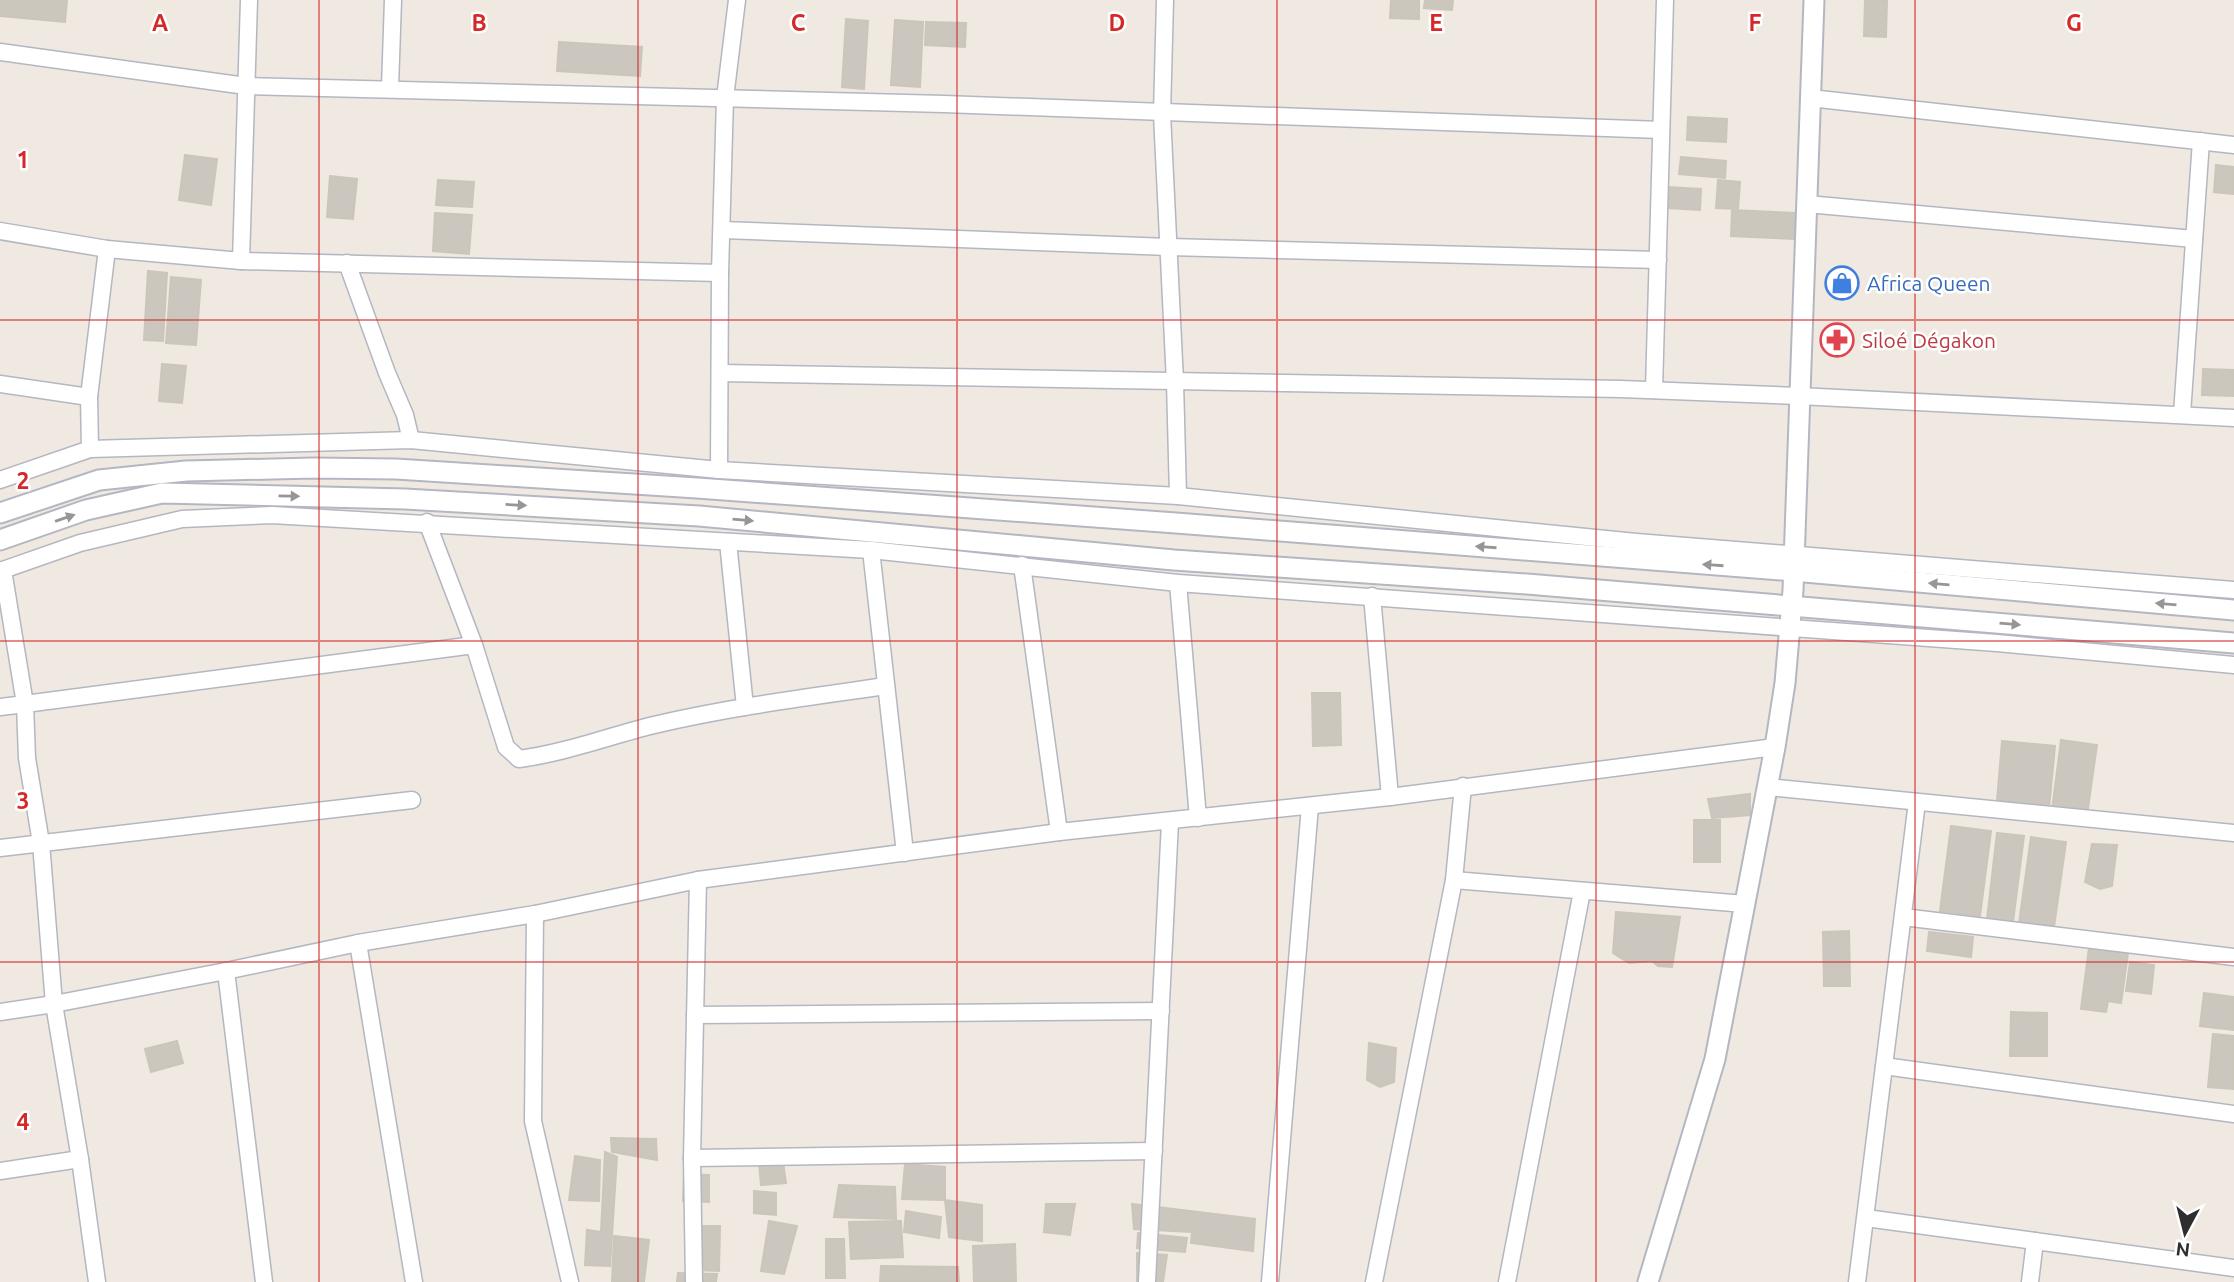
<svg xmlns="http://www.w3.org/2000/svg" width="2234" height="1282" font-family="Ubuntu,sans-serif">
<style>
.building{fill:#cbc7bf;stroke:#cbc5ba;stroke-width:2}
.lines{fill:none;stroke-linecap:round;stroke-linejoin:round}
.minor-casing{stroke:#b4b7c1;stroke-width:19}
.tertiary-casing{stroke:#b4b7c1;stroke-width:23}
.minor{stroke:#fff;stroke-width:16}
.tertiary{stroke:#fff;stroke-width:19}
.oneway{fill:#969696}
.grid{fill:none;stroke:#d62828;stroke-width:2;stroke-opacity:0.55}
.labels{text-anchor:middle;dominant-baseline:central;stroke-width:5;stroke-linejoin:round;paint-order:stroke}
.shop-label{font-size:21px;fill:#366cbe;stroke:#fff;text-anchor:start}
.health-label{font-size:21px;fill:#be3a42;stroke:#fff;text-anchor:start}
.grid-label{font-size:23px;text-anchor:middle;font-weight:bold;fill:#d62828;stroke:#fff;stroke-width:5;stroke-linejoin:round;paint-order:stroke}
</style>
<rect width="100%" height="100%" fill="#efe9e1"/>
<g class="building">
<path d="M0 0H67L65 22 0 16Z"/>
<path d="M1391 0H1419V19L1390 18Z"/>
<path d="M1425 0H1453L1452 10 1424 8Z"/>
<path d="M1865 0H1887L1886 37 1864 36Z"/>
<path d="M846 19 868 21 864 89 842 87Z"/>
<path d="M895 20 923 22 920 87 891 85Z"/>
<path d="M926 22 966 23 965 47 925 45Z"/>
<path d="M559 42 642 47 640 76 557 71Z"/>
<path d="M1688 117 1727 119 1726 142 1687 140Z"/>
<path d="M185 155 217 159 211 205 179 200Z"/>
<path d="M1681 157 1726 161 1725 178 1679 174Z"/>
<path d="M2216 165 2234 167V194L2214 192Z"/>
<path d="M330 176 357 179 353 219 327 217Z"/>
<path d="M438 180 474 182 472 207 436 205Z"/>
<path d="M1718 180 1740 182 1738 209 1716 208Z"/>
<path d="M1668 187 1701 189 1700 210 1667 208Z"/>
<path d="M1732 210 1795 213 1794 239 1731 236Z"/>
<path d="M435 213 472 215 469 254 433 251Z"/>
<path d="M148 271 167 273 163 341 144 340Z"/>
<path d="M171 277 201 280 196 345 166 343Z"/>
<path d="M162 364 186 366 182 403 159 401Z"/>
<path d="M2203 369 2234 370V396L2202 395Z"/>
<path d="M1312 693H1340L1341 745 1313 746Z"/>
<path d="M2061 740 2097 745 2087 815 2052 810Z"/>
<path d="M2002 741 2055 746 2049 808 1997 801Z"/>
<path d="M1750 794V815L1712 818 1708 799Z"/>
<rect x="1694" y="820" width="26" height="42"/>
<path d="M1951 826 1991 831 1980 916 1940 911Z"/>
<path d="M1997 833 2024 836 2013 922 1987 919Z"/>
<path d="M2031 837 2066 842 2054 927 2019 923Z"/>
<path d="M2092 844 2117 845 2112 886 2100 889 2085 882Z"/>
<path d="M1616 912 1680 917 1672 967 1658 966 1652 961 1629 963 1613 953Z"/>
<path d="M1849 931 1850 986H1824L1823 932Z"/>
<path d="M1929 932 1973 937 1971 957 1927 951Z"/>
<path d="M2089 948 2128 953 2121 1003 2108 1001 2106 1012 2081 1009Z"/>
<path d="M2130 962 2154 965 2151 994 2126 991Z"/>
<path d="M2204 993 2234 997V1030L2200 1026Z"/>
<path d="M2011 1012 2047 1013V1056H2010Z"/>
<path d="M2213 1034 2234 1036 2233 1089 2208 1087Z"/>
<path d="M177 1041 183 1063 151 1072 145 1049Z"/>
<path d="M1369 1043 1396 1048 1394 1082 1380 1087 1367 1080Z"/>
<path d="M611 1138 656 1139 657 1160 612 1152Z"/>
<path d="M605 1152 617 1157 610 1266 585 1265 587 1230 601 1232Z"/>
<path d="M575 1156 600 1160 599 1201 569 1200Z"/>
<path d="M783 1162 786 1183 761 1185 759 1163Z"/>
<path d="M905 1164 945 1167V1200L902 1199Z"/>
<path d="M684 1174 709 1175V1202L683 1201Z"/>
<path d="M839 1185 895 1187 896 1219 834 1217Z"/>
<path d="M754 1191 776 1193V1215L754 1213Z"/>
<path d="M945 1200 982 1205V1241L949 1237Z"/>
<path d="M1046 1204H1075L1070 1235 1044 1232Z"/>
<path d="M1132 1204 1255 1219 1253 1251 1191 1243 1192 1232 1134 1229Z"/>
<path d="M906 1211 941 1217 939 1238 904 1232Z"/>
<path d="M769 1221 797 1226 784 1274 761 1271Z"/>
<path d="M901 1221 903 1257 851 1259 849 1222Z"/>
<path d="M695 1226H720L719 1271 694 1270Z"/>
<path d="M1138 1233 1187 1238 1185 1252 1137 1248Z"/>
<path d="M614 1236 649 1240 644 1282H612Z"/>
<path d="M826 1239H844L845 1278H826Z"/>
<path d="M1015 1244 1016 1282H974L973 1246Z"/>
<path d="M1137 1253 1167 1255 1163 1282H1137Z"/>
<path d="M881 1266 958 1267 959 1282H880Z"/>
<path d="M678 1273 717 1274 716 1282H677Z"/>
</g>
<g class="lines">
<defs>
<g id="minor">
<path d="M1165 0 1162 114 1175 382 1178 496"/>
<path d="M0 52 246 86 944 104 1661 130"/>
<path d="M390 88 393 0"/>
<path d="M1810 98 2234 145"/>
<path d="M1807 204 2194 239"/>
<path d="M722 230 1169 247 1658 260"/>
<path d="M0 231 107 249 241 261 720 273"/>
<path d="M241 261 249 0"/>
<path d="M347 263 387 373 405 415 411 440"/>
<path d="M720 373 1621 389 1799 396 2234 418"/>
<path d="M0 384 89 397"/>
<path d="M1654 390 1665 0"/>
<path d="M2182 414 2201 141"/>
<path d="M90 449 89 397 107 249"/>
<path d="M719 470 720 273 725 98 737 0"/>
<path d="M0 480 90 449 411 440 719 470 1178 496 1636 542 2234 590"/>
<path d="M427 522 474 645 506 747 519 759C565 753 609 736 654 725 730 707 809 697 886 686"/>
<path d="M728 542 745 707"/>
<path d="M871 550 905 853"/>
<path d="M1022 565 1059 832"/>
<path d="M0 571 80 543 182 519 272 515 871 550 1178 583 1997 643 2234 665"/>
<path d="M1178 583 1198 818"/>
<path d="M1372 596 1390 797"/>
<path d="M0 707 25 704 3 570"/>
<path d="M1768 787 2234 833"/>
<path d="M0 848 412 800"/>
<path d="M1454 880 1745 904"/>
<path d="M535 914 533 1121 570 1282"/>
<path d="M1903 917 2234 957"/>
<path d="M358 943 414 1282"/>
<path d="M226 971 264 1282"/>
<path d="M0 1012 54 1004 226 971 358 943 535 914 698 880 1059 832 1390 797 1775 747"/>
<path d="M695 1015 1161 1011"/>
<path d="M1884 1066 2234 1114"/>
<path d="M692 1158 1154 1151"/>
<path d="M0 1171 80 1159"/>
<path d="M1866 1218 2234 1268"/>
<path d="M97 1282 80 1159 54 1004 41 843 27 758 25 704 474 645"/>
<path d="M694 1282 692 1158 698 880"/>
<path d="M1147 1282 1170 822"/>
<path d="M1270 1282 1310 806"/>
<path d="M1374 1282 1454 880 1463 786"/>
<path d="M1507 1282 1582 891"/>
<path d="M1857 1282 1917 802"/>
<path d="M2030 1282 2035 1241"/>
</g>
<g id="tertiary">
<path d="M0 513 99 480 186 471 313 468 396 469 697 488 1176 523 1793 571 2234 610"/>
<path d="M0 540 86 510 162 493 405 499 699 516 1174 560 1527 584 2234 643"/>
<path d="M1648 1282 1715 1059 1775 747 1785 683 1793 590 1814 0"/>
</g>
</defs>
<use href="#minor" class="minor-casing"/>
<use href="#tertiary" class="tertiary-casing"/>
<use href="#minor" class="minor"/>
<use href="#tertiary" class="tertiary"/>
</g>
<defs><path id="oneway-solid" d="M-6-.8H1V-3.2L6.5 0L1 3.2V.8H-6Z" transform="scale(1.75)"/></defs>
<g class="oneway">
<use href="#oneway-solid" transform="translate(289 496) rotate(1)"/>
<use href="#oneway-solid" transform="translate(516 505) rotate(3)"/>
<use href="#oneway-solid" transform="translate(65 518) rotate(-19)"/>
<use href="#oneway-solid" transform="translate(743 520) rotate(5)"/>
<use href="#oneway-solid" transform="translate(1486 547) rotate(-176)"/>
<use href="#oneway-solid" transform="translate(1713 565) rotate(-176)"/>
<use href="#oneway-solid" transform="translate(1939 584) rotate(-175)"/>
<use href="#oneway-solid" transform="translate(2166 604) rotate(-175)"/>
<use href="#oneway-solid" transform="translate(2010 624) rotate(5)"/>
</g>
<path class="grid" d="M319 0V1282M638 0V1282M957 0V1282M1277 0V1282M1596 0V1282M1915 0V1282M0 320H2234M0 641H2234M0 962H2234"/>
<defs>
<symbol id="shop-ring" viewBox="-11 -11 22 22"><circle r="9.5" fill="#fff" stroke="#3f7fe0" stroke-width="1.5"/><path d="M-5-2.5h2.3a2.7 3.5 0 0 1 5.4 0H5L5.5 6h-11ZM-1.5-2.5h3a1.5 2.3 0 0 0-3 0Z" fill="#3f7fe0"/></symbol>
<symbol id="pharmacy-ring" viewBox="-11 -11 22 22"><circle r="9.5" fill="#fff" stroke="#e0444e" stroke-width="1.5"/><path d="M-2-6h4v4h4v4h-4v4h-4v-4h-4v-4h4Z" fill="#e0444e"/></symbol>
</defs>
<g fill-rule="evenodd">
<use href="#shop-ring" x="1823" y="264" width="38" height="38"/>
<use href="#pharmacy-ring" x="1818" y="321" width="38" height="38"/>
</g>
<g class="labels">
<g class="shop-label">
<text x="1867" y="283">Africa Queen</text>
</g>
<g class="health-label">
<text x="1862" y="340">Siloé Dégakon</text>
</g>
</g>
<g class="grid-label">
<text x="160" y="31">A</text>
<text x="479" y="31">B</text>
<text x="798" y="31">C</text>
<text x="1117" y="31">D</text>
<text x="1436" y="31">E</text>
<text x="1755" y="31">F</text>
<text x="2074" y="31">G</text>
<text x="23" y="168">1</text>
<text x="23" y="489">2</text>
<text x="23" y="809">3</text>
<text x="23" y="1130">4</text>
</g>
<g transform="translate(2185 1233) rotate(187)" stroke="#ffffff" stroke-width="5" paint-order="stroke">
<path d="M0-5L12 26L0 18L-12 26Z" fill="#2e2e2e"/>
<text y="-10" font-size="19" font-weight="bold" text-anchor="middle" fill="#2e2e2e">N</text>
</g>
</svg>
